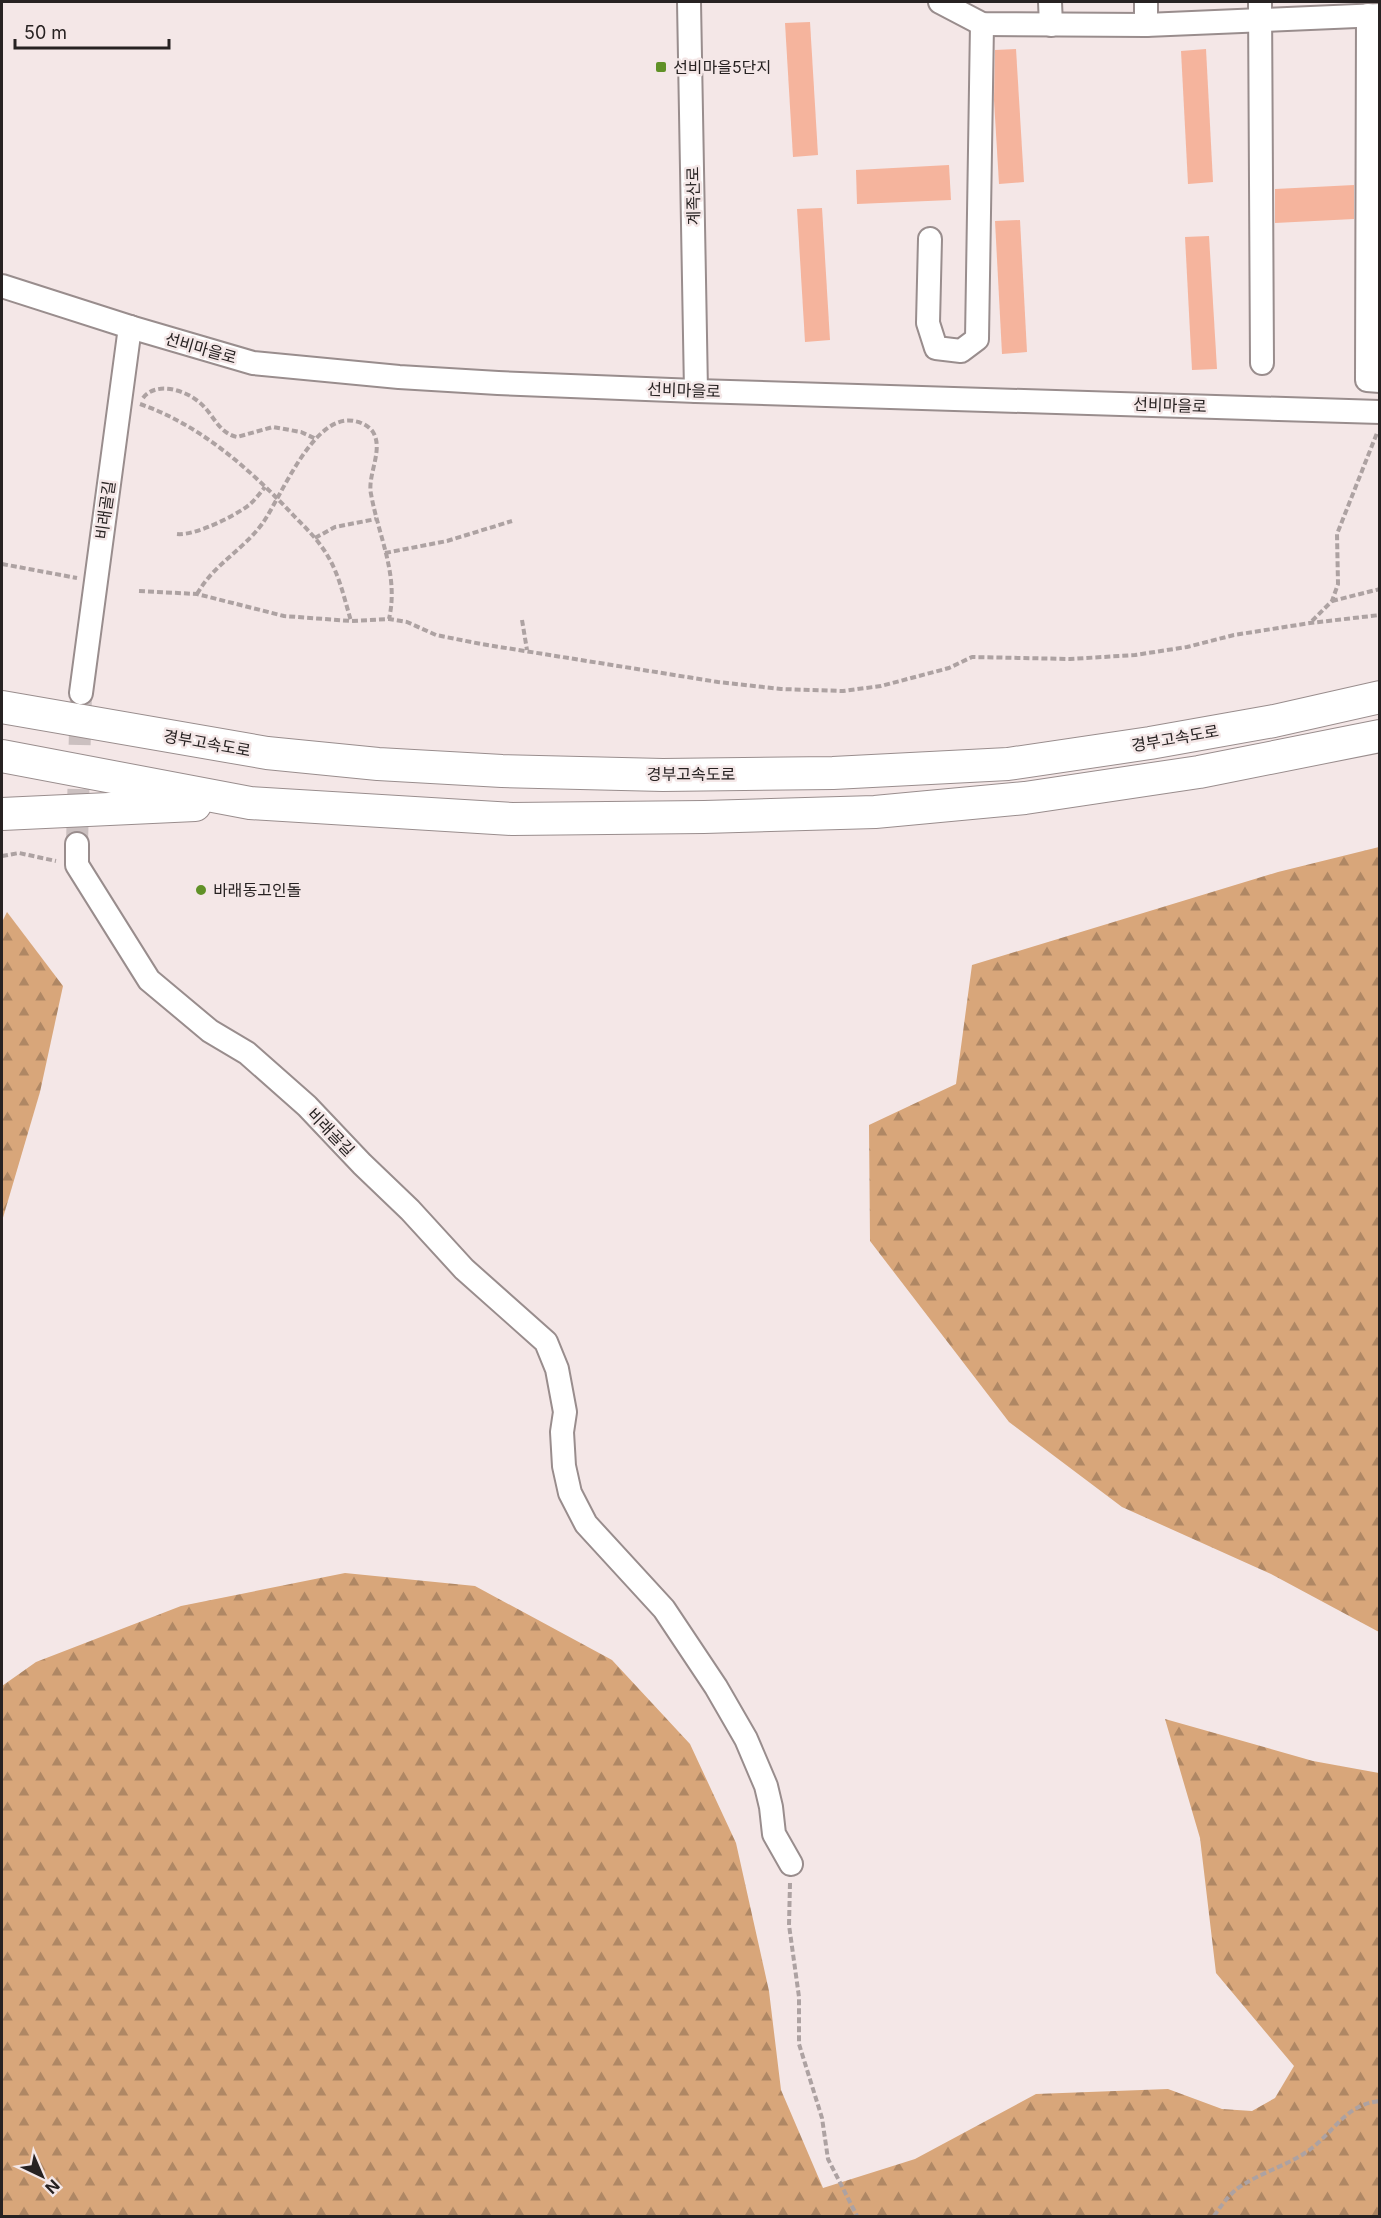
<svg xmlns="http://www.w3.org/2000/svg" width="1381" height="2218" font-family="Inter,'Noto Sans KR',sans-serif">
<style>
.forest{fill:url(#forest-firs)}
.building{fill:#f5b49d}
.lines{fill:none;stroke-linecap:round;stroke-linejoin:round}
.minor-tunnel{stroke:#cbc0c0;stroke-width:22;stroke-dasharray:22 11;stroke-linecap:butt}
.minor-casing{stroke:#998d8d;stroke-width:26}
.highway-casing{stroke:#998d8d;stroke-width:34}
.path{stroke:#ada2a2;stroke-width:4;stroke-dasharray:6 3;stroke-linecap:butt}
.minor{stroke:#fff;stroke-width:22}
.highway{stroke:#fff;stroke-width:32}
.poi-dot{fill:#609127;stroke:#f4e7e7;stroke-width:2}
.labels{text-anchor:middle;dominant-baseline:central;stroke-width:5;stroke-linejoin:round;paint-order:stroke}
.poi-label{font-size:16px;fill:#272222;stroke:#f4e7e7;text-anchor:start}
.street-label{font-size:16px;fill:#272222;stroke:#f4e7e7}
</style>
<defs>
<pattern id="forest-firs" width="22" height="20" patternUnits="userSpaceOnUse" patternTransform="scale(1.5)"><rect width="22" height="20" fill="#d8a67a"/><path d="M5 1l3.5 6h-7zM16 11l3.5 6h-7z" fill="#af8764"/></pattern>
</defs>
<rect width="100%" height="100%" fill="#f4e7e7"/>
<g class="forest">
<path d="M1379 847H1380L1379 1632 1271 1574 1122 1507 1009 1422 870 1241 869 1125 956 1084 972 965 1278 872Z"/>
<path d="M7 912 63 986 40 1092 2 1221V922Z"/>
<path d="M345 1573 475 1586 612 1660 690 1744 736 1843 769 1991 781 2090 823 2188 915 2159 1036 2094 1168 2089 1222 2109 1252 2111 1275 2098 1294 2066 1216 1973 1200 1838 1165 1719 1313 1761 1379 1773V2216H2V1686L36 1662 181 1606Z"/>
</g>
<g class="building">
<path d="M810 22 818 155 793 157 785 23Z"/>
<path d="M1016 49 1024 182 999 184 994 100 995 50Z"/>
<path d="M1206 49 1213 182 1188 184 1181 51Z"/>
<path d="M949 165 951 200 857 204 856 170Z"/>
<path d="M1354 185V219L1275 223V189Z"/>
<path d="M822 208 830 340 805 342 797 209Z"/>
<path d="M1020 220 1027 352 1002 354 995 221Z"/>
<path d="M1209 236 1217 369 1192 370 1185 237Z"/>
</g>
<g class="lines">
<path class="minor-tunnel" d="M77 844 81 693"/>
<defs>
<g id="minor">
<path d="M689 2 696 391"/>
<path d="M940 2 982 24 1146 25 1380 15"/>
<path d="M1050 2 1051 25"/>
<path d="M1260 2 1262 363"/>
<path d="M1368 15 1367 380 1380 381"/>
<path d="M1146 25V2"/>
<path d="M930 239 928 323 936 348 961 351 977 339 982 24"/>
<path d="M2 286 130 327 253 363 399 377 498 383 696 391 1380 412"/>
<path d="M81 693 130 327"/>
<path d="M77 844V865L149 980 210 1031 247 1053 307 1106 362 1164 410 1210 464 1269 546 1342 557 1369 565 1412 562 1432 564 1466 570 1493 586 1524 664 1609 716 1687 746 1739 766 1786 771 1807 774 1834 791 1864"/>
</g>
<g id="highway">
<path d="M2 707 267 753 378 764 502 771 663 775 833 773 1008 764 1150 743 1274 721 1380 697"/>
<path d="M2 756 250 803 512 819 704 817 875 812 1025 798 1199 772 1380 736"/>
<path d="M2 814 195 805"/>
</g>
</defs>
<use href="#minor" class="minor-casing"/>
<use href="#highway" class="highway-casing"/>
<g class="path">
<path d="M143 398C156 381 185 390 199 402 213 413 218 433 237 437L273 427 301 432 316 439"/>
<path d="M140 404C201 425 252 471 295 517 308 530 321 543 330 560 340 578 345 601 351 621"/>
<path d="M177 534C195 536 235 516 249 505 255 500 260 493 265 487"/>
<path d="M315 538 335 527 376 519"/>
<path d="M385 553 447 541 512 521"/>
<path d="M2 564 77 578"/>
<path d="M139 591 197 594 284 616 351 621 389 619 407 622 436 635 481 644 718 682 781 689 843 691 881 686 949 668 972 657 1070 659 1135 655 1187 647 1234 635 1310 623 1380 615"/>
<path d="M197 594C214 564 242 551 262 524 281 498 313 413 354 421 361 422 369 426 373 432 384 450 367 475 371 494 379 538 399 575 389 619"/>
<path d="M1332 601 1380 589"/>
<path d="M522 620 527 650"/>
<path d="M1312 621 1332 601 1338 584 1337 534 1377 433"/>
<path d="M2 856 19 853 56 861"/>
<path d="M790 1883 789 1925 799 1997V2044L822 2118 828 2159 857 2216"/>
<path d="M1214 2216C1221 2206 1228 2196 1238 2188 1261 2172 1290 2165 1312 2148 1336 2129 1347 2104 1380 2101"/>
</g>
<use href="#minor" class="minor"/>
<use href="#highway" class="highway"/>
</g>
<g class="poi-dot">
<rect x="655" y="61" width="12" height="12" rx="3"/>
<circle cx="201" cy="890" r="6"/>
</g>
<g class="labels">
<g class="poi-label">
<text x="673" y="67">선비마을5단지</text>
<text x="213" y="890">바래동고인돌</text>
</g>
<g class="street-label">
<text transform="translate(693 196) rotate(-91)">계족산로</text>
<text transform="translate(201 348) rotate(16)">선비마을로</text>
<text transform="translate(684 390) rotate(2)">선비마을로</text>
<text transform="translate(1170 405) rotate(2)">선비마을로</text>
<text transform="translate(105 510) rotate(-82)">비래골길</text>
<text transform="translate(1175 738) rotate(-10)">경부고속도로</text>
<text transform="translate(207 743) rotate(10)">경부고속도로</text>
<text x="691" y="774">경부고속도로</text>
<text transform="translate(331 1132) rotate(46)">비래골길</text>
</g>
</g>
<rect width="1381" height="2218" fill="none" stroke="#272222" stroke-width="6"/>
<g transform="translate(42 2176) rotate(136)" stroke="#f4e7e7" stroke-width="4.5" paint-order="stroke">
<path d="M0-4.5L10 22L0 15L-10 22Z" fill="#272222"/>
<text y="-9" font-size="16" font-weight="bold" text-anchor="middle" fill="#272222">N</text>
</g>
<path d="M15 39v9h154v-9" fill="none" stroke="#272222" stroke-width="3"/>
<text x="24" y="39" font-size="18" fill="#272222" stroke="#f4e7e7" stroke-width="4.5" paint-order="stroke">50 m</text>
</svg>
